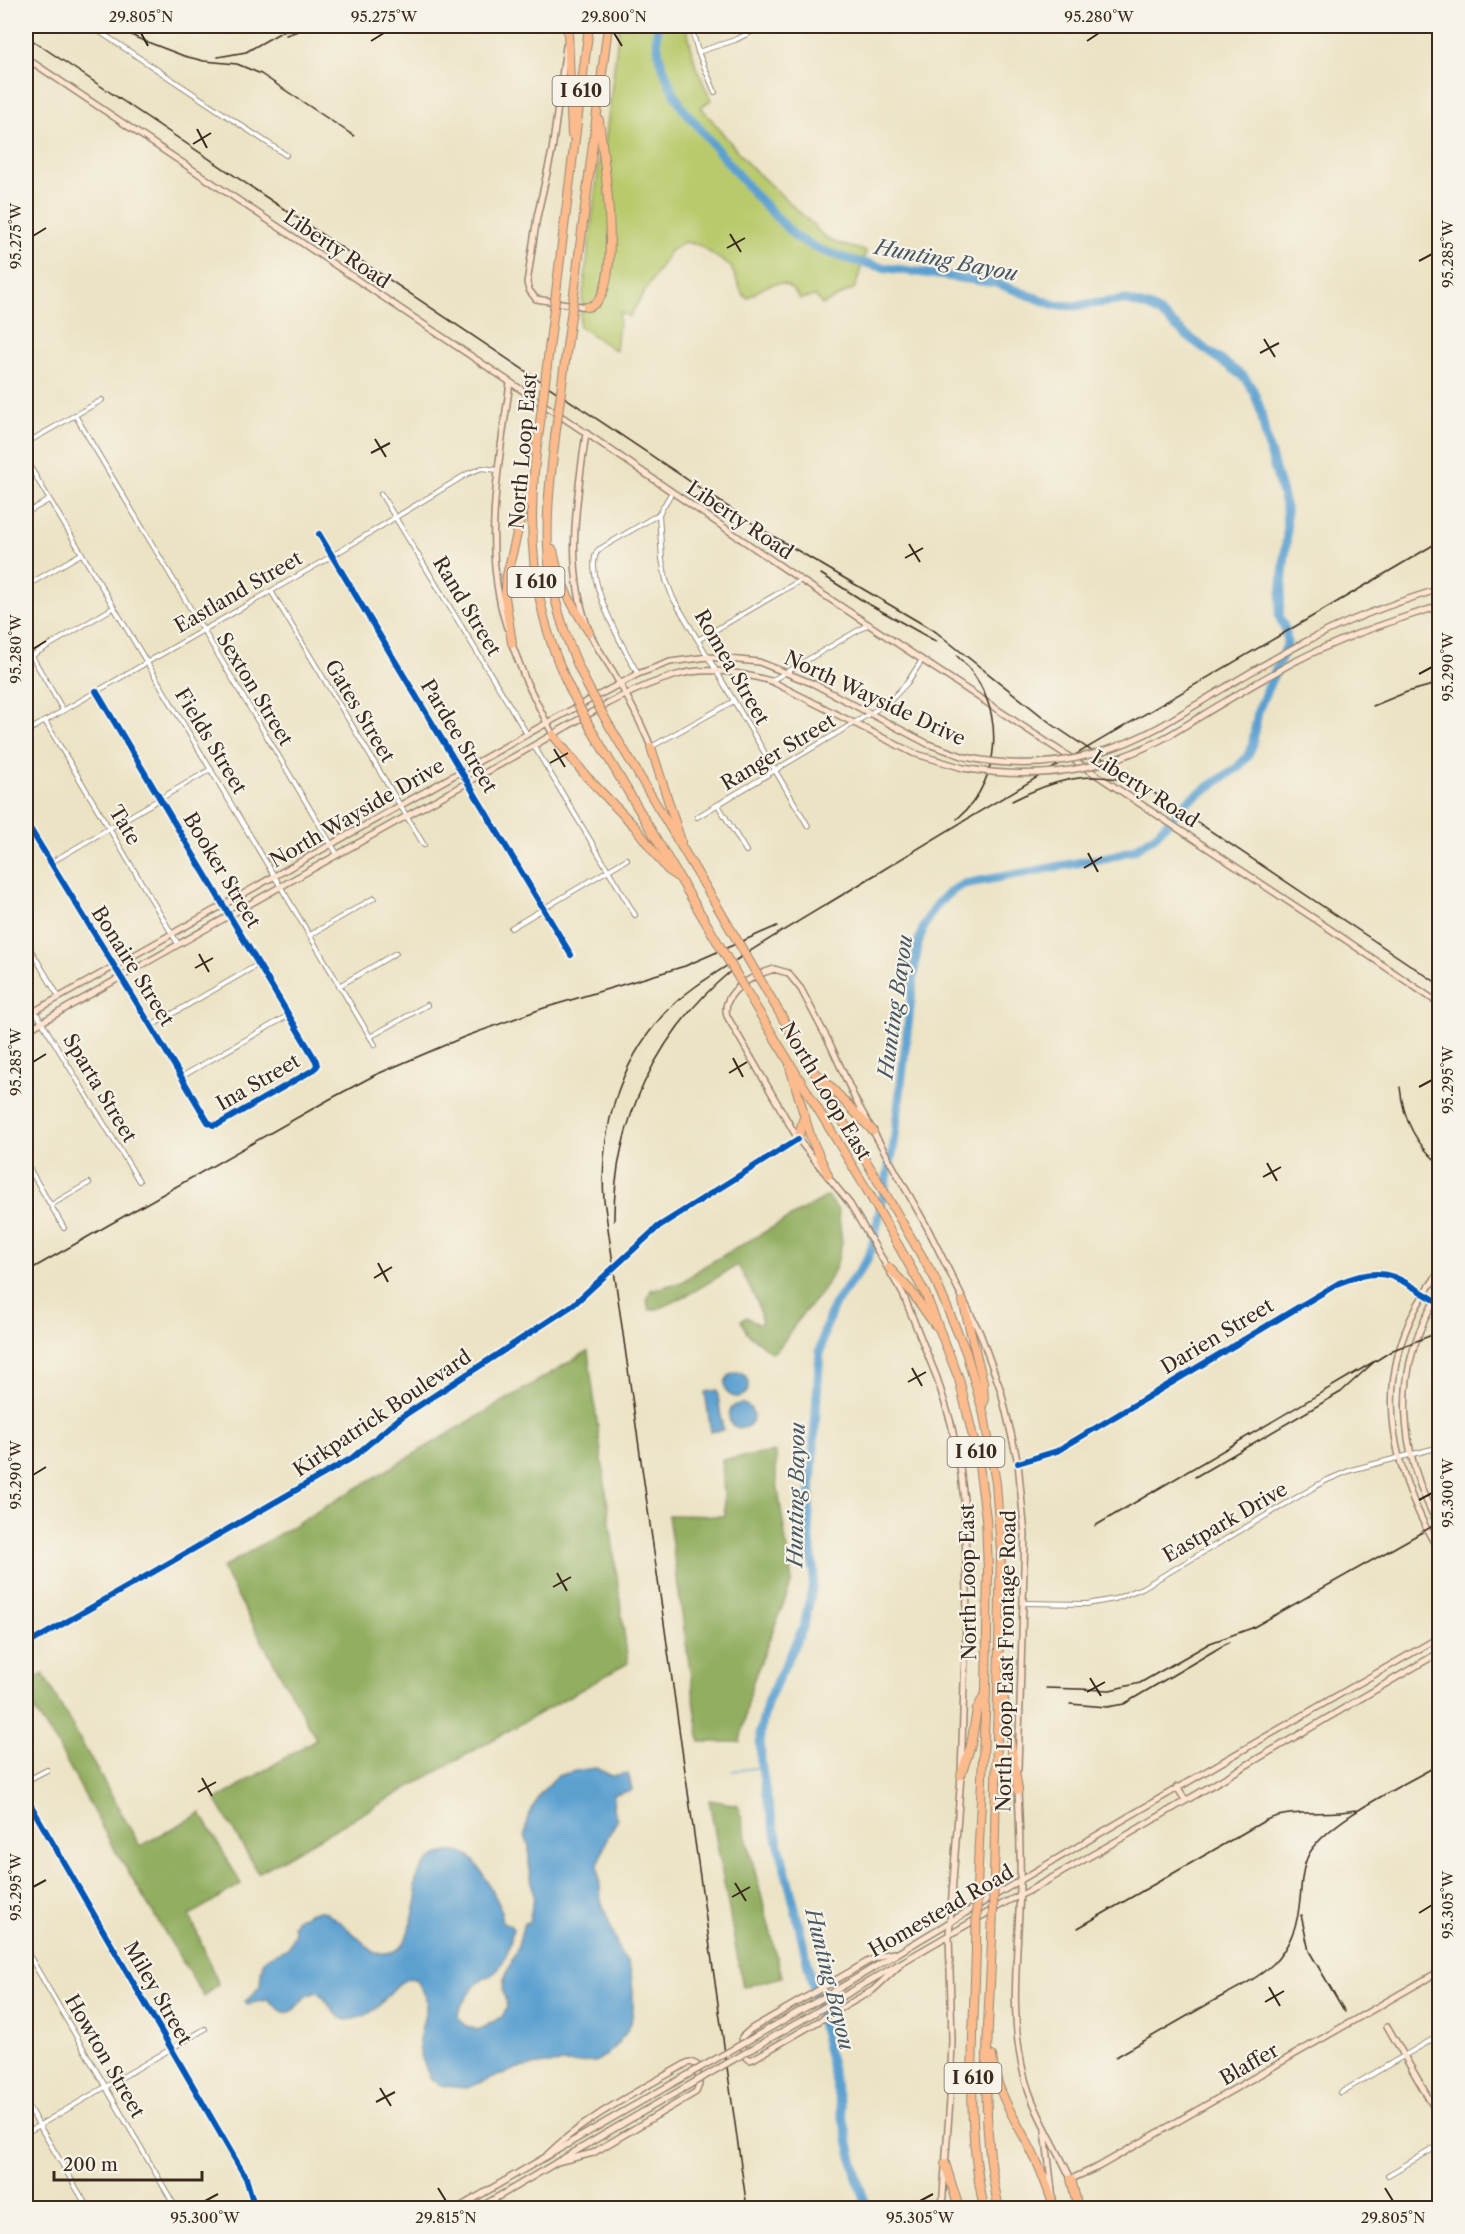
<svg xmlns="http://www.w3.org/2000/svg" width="1465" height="2234" font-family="'Libre Caslon Text',serif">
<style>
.green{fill:#b9ca6d;stroke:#7a7a46;stroke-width:1.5}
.forest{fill:#92ae60;stroke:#666c3f;stroke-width:1.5}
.water{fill:#5ba0d0;stroke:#4b6577;stroke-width:1.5}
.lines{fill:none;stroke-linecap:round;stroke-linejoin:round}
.stream{stroke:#5ba0d0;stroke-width:1.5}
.river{stroke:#5ba0d0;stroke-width:9}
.street-casing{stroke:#948671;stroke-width:6}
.secondary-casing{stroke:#948671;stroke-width:8}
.highway-casing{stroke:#948671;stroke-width:10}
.street{stroke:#fff;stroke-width:4}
.secondary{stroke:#fde4d1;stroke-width:5}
.highway{stroke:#fbbb8d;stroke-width:8}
.rail{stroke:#3b2a1e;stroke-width:1.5}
.secondary-bridge-casing{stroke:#948671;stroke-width:8;stroke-linecap:butt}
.highway-bridge-casing{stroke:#948671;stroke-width:10;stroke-linecap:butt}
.secondary-bridge{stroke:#fde4d1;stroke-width:5}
.highway-bridge{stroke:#fbbb8d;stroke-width:8}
.cycleway-casing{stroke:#f7f3e8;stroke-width:10}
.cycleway{stroke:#0057b8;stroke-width:6}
.ticks{fill:none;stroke:#3b2a1e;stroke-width:2}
.labels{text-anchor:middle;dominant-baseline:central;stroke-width:4.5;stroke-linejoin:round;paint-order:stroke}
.shield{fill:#f7f3e8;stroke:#73665b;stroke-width:1.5}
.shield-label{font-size:18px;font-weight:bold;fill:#3b2a1e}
.street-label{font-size:20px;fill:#3b2a1e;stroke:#f7f3e8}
.water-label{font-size:21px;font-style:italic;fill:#485965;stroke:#f7f3e8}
.neatline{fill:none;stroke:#3b2a1e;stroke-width:2}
.ticks-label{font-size:15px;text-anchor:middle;fill:#3b2a1e}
</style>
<rect width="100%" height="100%" fill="#f7f3e8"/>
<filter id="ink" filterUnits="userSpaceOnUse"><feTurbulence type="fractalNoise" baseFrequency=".0167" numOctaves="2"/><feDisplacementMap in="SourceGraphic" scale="12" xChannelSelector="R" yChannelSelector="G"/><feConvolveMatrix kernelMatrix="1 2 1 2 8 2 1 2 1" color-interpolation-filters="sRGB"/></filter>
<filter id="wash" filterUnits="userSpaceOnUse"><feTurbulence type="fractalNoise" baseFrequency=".008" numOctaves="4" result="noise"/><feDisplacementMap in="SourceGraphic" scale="24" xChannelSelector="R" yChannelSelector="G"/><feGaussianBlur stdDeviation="1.35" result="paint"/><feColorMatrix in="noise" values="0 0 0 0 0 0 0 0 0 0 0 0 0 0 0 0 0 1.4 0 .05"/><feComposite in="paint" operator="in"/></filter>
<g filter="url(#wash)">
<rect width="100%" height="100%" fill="#ece3c4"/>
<path class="green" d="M619 26H686L696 67 711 100 701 107 748 164 814 226C826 243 846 246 866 251L855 288 822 305 816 296 800 299C783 273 769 284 747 298L742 293 731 267 699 245 684 242 670 251 629 317 620 312 616 351 579 326 600 154 605 144Z"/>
<g class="forest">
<path d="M828 1196 838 1210 842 1242 836 1267 822 1292 801 1316 779 1348 772 1353 747 1333 741 1320 747 1317 758 1324 762 1323 758 1304 738 1265C718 1276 670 1309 649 1310L647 1300 651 1290 682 1282 703 1267Z"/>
<path d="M588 1351 628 1663 258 1873 216 1800 316 1739 222 1568Z"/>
<path d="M776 1452V1476L792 1582 752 1684 740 1742H700L668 1515 725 1516 722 1460Z"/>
<path d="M43 1674 140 1846 201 1813 241 1884 190 1915 218 1984 204 1997 110 1842 57 1744 26 1698V1684Z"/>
<path d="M709 1800 738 1805 782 1977 743 1987Z"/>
</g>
<g class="water">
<circle cx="737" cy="1385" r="12"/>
<path d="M717 1390 723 1430 711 1432 705 1392Z"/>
<circle cx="741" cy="1416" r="12"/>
<path d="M597 1768 611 1776 628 1773 632 1789 631 1791 614 1794 613 1809 617 1819 615 1824 608 1836 598 1865 601 1900 620 1953 628 1963 631 1973 633 1992V2009L631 2023 625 2034 608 2054 595 2062 546 2064 518 2068 467 2088 444 2086 431 2080C427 2070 419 2056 419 2045 419 2019 439 2002 413 1978 388 1981 387 2011 357 2018 353 2019 347 2021 343 2019 332 2015 328 1998 317 1992 292 1997 297 2031 268 1999 261 2003 256 2000 248 2005L245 2001C255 1996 253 1992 260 1986 262 1956 261 1960 288 1948L295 1933 293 1925 297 1919 311 1912 321 1911 326 1912 340 1922 375 1953C385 1954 398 1953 404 1943 407 1938 416 1906 417 1899 418 1895 415 1890 415 1886 417 1869 432 1854 448 1852 472 1848 480 1869 490 1887 496 1899 503 1907 501 1920L504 1924H509L513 1929C511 1941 508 1955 501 1965 496 1975 487 1976 479 1982 473 1986 457 2010 458 2017L464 2025 478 2030 502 2017 507 2007 503 1991 504 1979 517 1949 524 1923 529 1922 534 1897 529 1863V1846L525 1836 527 1820 539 1795 557 1776 580 1770Z"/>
</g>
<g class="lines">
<path class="stream" d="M732 1771 762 1767"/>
<path class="river" d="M657 26V42L660 59 670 85 681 106 754 194 796 237 820 250 848 259 881 267 996 283 1055 305 1074 306 1124 300 1149 307 1160 313 1186 335 1244 377 1253 390 1260 408 1266 438 1286 508 1287 534 1279 616 1286 631 1287 645 1263 699 1258 711 1252 747 1247 757 1237 768 1189 800 1154 837 1133 850 1109 857 964 884C937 897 924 919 917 948L894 1144 872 1248 865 1263 834 1305 824 1332 820 1352 808 1527 814 1572 812 1590 803 1628 768 1700 760 1732 761 1761 766 1795 793 1900 857 2178 867 2208"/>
</g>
</g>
<g filter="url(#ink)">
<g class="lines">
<defs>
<g id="street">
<path d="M91 26 286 155"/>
<path d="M691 26 698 52 715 92"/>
<path d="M698 52 735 40 763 26"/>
<path d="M75 415 337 854"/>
<path d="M26 443 102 400"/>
<path d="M26 460 375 1045"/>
<path d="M381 494 527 734"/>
<path d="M26 513 49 500"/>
<path d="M659 514 662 559 666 580 673 598 808 826"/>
<path d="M319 534 571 955"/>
<path d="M26 586 81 554"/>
<path d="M271 591 424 845"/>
<path d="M698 640 801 580"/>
<path d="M26 646 63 710"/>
<path d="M26 659 113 608"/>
<path d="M638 674C625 651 581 574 598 550L659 514 672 492"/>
<path d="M771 681 869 624"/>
<path d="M45 721 178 944"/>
<path d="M26 732 332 556 467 474 482 468 498 470"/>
<path d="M534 746 635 915"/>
<path d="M651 747 734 701"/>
<path d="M718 805 746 851"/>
<path d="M697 817 889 702 907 683 922 660"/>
<path d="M26 822 151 1026 208 1122 213 1125 219 1124 313 1070 317 1066 316 1061 96 691"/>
<path d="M50 863 211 769"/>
<path d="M511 928 627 859"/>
<path d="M310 935 374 898"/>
<path d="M26 942 59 997"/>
<path d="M339 986 396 953"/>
<path d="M35 1011 139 1181"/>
<path d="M151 1026 259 964"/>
<path d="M370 1037 427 1005"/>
<path d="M181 1077 289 1015"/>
<path d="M26 1163 64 1228"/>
<path d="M51 1205 89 1183"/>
<path d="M1018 1463 1057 1451 1339 1283C1385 1264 1395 1277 1435 1300"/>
<path d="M1023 1603 1087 1604 1115 1599 1142 1588 1325 1481 1351 1470 1440 1447"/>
<path d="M26 1645 352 1458 400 1418 573 1305 659 1226 797 1139"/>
<path d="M26 1781 47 1770"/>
<path d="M26 1797 246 2178 255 2208"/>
<path d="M26 1950 176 2208"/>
<path d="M1340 2093 1440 2035"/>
<path d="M26 2103 88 2208"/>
<path d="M26 2133 205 2029"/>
<path d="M1388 2175 1440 2145"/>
</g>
<g id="secondary">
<path d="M566 46 552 151 537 217 527 283 529 290 536 299 587 307"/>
<path d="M26 58 586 433 801 580 1321 923 1440 1004"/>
<path d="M586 433C577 499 564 566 589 631 594 644 604 657 612 670 627 696 640 720 651 747"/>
<path d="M507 628C481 549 499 462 510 383"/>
<path d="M511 642 526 681 553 735"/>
<path d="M1161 726C1208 698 1255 668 1303 643 1347 620 1393 603 1440 589"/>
<path d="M1168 736C1210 711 1251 685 1294 662 1340 638 1390 621 1440 606"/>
<path d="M26 1016 547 723 638 674 670 662 708 657 759 662 814 684 928 744 965 757"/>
<path d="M26 1031C174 947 322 862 472 780 501 764 530 748 559 731 597 709 634 687 677 675 708 666 741 673 771 681L913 753 963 768"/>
<path d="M1440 1271C1431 1284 1422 1296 1415 1310 1372 1393 1395 1477 1440 1553"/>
<path d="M1440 1293C1390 1367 1398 1453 1440 1528"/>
<path d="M1018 1787C1019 1819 1021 1852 1020 1883 1019 1948 1008 2011 1024 2075 1032 2109 1056 2146 1071 2179L1098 2167 1440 1971"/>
<path d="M1177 1787 1185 1800"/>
<path d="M894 1953 883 1955 867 1962 751 2029 742 2037 745 2056 750 2060 753 2059 873 1990 899 1966"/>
<path d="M833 1992C1034 1871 1236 1753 1440 1637"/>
<path d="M835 2001 1006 1902 1027 1892 1122 1838 1440 1652"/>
<path d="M1387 2026 1440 2118"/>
<path d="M1045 2130 1054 2208"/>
<path d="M547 2155C586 2116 640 2091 687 2063L691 2062 697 2065 699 2085 696 2092 593 2153 557 2162"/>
<path d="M458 2208 621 2113"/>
<path d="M479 2208 622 2124"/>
<path d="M942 2208 950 2100 952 2039 949 1935 961 1775 967 1593 964 1500 960 1467 951 1423 937 1378 903 1294 850 1204 798 1139 727 1016C720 992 754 975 774 969L788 973 801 989 831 1046 856 1101 927 1227 980 1333 1001 1391 1018 1463 1025 1535 1018 1769"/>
</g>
<g id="highway">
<path d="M568 32 572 135"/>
<path d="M557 284 589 26"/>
<path d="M575 286 608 26"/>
<path d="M587 307C628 302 602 149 599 120"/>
<path d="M539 431C525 524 530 608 572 693"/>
<path d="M555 437C551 474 546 511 548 548 550 596 566 642 587 685"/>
<path d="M553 550C559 584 571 603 589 632"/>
<path d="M512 643 505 597 507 575 530 480"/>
<path d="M606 720 717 906"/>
<path d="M591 729 702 916"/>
<path d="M553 735 586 776 635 827 667 869 676 876"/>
<path d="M651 747 681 841"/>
<path d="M775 1005 934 1277 966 1352 984 1415 996 1483 1001 1551 994 1878"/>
<path d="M760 1014 867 1190 925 1293 959 1379 967 1412 978 1458 986 1518 988 1571 986 1692 977 1887"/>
<path d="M790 1067 811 1138 828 1175"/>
<path d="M820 1076 873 1131"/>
<path d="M798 1139 803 1120"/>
<path d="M889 1268 911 1291 935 1325"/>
<path d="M963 1301 983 1382 984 1402"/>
<path d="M1002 1687 1018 1790"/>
<path d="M961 1775 971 1745 977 1709 984 1696"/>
<path d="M992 1939C989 2029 978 2120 999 2208"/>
<path d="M976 1948C974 2034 965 2123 984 2208"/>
<path d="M992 2056C995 2093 1019 2124 1035 2158 1042 2172 1047 2187 1052 2201"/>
<path d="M945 2163 959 2208"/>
<path d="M1071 2179 1078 2208"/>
</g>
</defs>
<use href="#street" class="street-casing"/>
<use href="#secondary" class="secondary-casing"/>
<use href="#highway" class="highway-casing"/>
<use href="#street" class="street"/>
<use href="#secondary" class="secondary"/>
<use href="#highway" class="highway"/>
<g class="rail">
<path d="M116 26 137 38 184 56 204 61 237 64 261 74 354 136"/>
<path d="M286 35 313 26"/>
<path d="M26 36 761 529 936 632 1053 725 1440 985"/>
<path d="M218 57 246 52 292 26"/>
<path d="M821 574 865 602 937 642"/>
<path d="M1373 706 1407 692 1440 683"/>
<path d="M1012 801C1051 781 1089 769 1133 783"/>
<path d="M957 819C1006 777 1006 699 957 656"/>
<path d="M1400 1087C1403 1118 1416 1145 1440 1164"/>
<path d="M614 1221C613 1123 657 1032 732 970"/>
<path d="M26 1272 330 1099 375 1075 464 1037 544 1008 685 966 777 926"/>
<path d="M1195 1477 1341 1392 1374 1362 1393 1350 1440 1332"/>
<path d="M1095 1526 1375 1361"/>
<path d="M1046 1688 1110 1690 1140 1683 1210 1643 1252 1628 1440 1522"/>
<path d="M1070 1704 1107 1707 1124 1704 1229 1642"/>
<path d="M1301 1915 1309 1951 1345 2012"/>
<path d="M1078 1928 1266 1820C1294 1808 1326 1816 1356 1810"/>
<path d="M1116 2057C1149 2038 1182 2019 1215 2000 1234 1990 1257 1979 1273 1964 1288 1949 1297 1927 1299 1907 1302 1889 1300 1875 1307 1858 1322 1823 1405 1784 1440 1764"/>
<path d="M747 2208 604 1200C599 1132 618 1065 664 1014 687 989 716 973 744 955 788 927 833 901 878 873 1063 759 1253 653 1440 541"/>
</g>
<defs>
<g id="secondary-bridge">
<path d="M965 757C1034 772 1100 760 1161 726"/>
<path d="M963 768C1035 781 1103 772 1168 736"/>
<path d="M621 2113 833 1992"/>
<path d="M622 2124 835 2001"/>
</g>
<g id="highway-bridge">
<path d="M539 431 557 284"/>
<path d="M555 437 575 286"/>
<path d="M587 685 606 720"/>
<path d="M572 693 591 729"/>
<path d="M717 906 775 1005"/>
<path d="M702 916 760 1014"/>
<path d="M992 1939 994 1878"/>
<path d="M976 1948 977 1887"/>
</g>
</defs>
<use href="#secondary-bridge" class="secondary-bridge-casing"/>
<use href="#highway-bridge" class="highway-bridge-casing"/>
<use href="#secondary-bridge" class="secondary-bridge"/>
<use href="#highway-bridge" class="highway-bridge"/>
<defs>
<g id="cycleway">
<path d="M319 534 571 955"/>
<path d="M26 822 151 1026 208 1122 213 1125 219 1124 313 1070 317 1066 316 1061 96 691"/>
<path d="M1018 1463 1057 1451 1339 1283C1385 1264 1395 1277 1435 1300"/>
<path d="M26 1645 352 1458 400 1418 573 1305 659 1226 798 1139"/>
<path d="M26 1797 246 2178 255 2208"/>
</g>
</defs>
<use href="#cycleway" class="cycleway-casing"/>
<use href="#cycleway" class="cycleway"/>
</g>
</g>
<path class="ticks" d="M141 33 148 46M614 33 622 46M371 41 384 33M1087 41 1099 33M197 129 207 148M193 144 211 133M730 234 741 252M33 236 46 228M727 248 745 238M1419 261 1432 254M1264 339 1275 357M1260 353 1279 343M375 439 386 457M371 453 390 443M909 544 920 562M905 558 923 548M33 649 46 641M1419 674 1432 667M554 749 565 767M550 763 568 753M1088 853 1098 872M1084 868 1102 857M199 954 209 972M195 968 213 958M733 1058 743 1077M33 1062 46 1054M729 1073 747 1062M1419 1087 1432 1080M1267 1163 1277 1181M1263 1177 1281 1167M378 1263 388 1282M374 1278 392 1267M912 1368 922 1386M908 1382 926 1372M33 1475 46 1467M1419 1500 1432 1493M557 1573 567 1591M553 1587 571 1577M1090 1678 1101 1696M1087 1692 1105 1682M202 1778 212 1796M198 1792 216 1782M735 1883 746 1901M33 1887 46 1880M732 1897 750 1887M1419 1913 1432 1905M1269 1987 1280 2006M1265 2002 1284 1991M380 2088 391 2106M376 2102 395 2092M438 2188 446 2201M1385 2188 1393 2201M205 2201 218 2194M920 2201 933 2194"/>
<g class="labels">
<g class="shield">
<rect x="552.5" y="76" width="57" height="30" rx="4.5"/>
<rect x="507.5" y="567" width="57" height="30" rx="4.5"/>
<rect x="947.5" y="1437" width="57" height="30" rx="4.5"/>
<rect x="944.5" y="2063" width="57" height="30" rx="4.5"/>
</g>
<g class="shield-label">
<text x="581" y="91">I 610</text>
<text x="536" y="582">I 610</text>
<text x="976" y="1452">I 610</text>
<text x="973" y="2078">I 610</text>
</g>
<g class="street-label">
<text transform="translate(337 249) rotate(34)">Liberty Road</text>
<text transform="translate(523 451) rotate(-85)">North Loop East</text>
<text transform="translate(740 520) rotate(34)">Liberty Road</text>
<text transform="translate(238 592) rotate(-30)">Eastland Street</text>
<text transform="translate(467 606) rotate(59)">Rand Street</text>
<text transform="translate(732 667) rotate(60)">Romea Street</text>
<text transform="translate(255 689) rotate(59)">Sexton Street</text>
<text transform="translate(875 698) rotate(25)">North Wayside Drive</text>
<text transform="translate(360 711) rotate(59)">Gates Street</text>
<text transform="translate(459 736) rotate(59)">Pardee Street</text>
<text transform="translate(211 741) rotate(59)">Fields Street</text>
<text transform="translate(778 752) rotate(-31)">Ranger Street</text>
<text transform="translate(1145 789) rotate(33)">Liberty Road</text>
<text transform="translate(357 813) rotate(-30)">North Wayside Drive</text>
<text transform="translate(125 825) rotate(59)">Tate</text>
<text transform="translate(222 870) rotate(59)">Booker Street</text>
<text transform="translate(133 966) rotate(58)">Bonaire Street</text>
<text transform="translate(258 1082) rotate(-30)">Ina Street</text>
<text transform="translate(100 1088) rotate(59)">Sparta Street</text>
<text transform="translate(826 1091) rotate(59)">North Loop East</text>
<text transform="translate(1217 1336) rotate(-31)">Darien Street</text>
<text transform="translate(382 1413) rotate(-34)">Kirkpatrick Boulevard</text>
<text transform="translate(1225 1522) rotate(-30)">Eastpark Drive</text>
<text transform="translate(968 1582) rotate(-91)">North Loop East</text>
<text transform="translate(1006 1661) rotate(-89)">North Loop East Frontage Road</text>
<text transform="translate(941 1911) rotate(-30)">Homestead Road</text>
<text transform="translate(158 1993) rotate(60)">Miley Street</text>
<text transform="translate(105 2056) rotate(60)">Howton Street</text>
<text transform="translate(1249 2064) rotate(-30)">Blaffer</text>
</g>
<g class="water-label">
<text transform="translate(946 260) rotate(11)">Hunting Bayou</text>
<text transform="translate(895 1007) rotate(-82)">Hunting Bayou</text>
<text transform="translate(796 1495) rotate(-89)">Hunting Bayou</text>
<text transform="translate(830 1979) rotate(76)">Hunting Bayou</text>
</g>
</g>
<rect width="1465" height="2234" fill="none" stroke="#f7f3e8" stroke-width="66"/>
<path d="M54 2171v9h148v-9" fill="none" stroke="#3b2a1e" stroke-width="3"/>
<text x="63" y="2171" font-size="18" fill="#3b2a1e" stroke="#f7f3e8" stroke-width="4.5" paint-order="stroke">200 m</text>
<rect x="33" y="33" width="1399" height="2168" class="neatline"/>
<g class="ticks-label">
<text x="141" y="22">29.805°N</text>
<text x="384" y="22">95.275°W</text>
<text x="614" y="22">29.800°N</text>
<text x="1099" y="22">95.280°W</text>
<text transform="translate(16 236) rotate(-90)" y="5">95.275°W</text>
<text transform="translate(1448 254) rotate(-90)" y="5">95.285°W</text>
<text transform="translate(16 649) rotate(-90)" y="5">95.280°W</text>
<text transform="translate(1448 667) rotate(-90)" y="5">95.290°W</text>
<text transform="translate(16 1062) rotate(-90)" y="5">95.285°W</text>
<text transform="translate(1448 1080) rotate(-90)" y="5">95.295°W</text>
<text transform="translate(16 1475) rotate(-90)" y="5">95.290°W</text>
<text transform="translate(1448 1493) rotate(-90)" y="5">95.300°W</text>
<text transform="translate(16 1887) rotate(-90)" y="5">95.295°W</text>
<text transform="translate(1448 1905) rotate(-90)" y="5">95.305°W</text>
<text x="205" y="2223">95.300°W</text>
<text x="446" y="2223">29.815°N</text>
<text x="920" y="2223">95.305°W</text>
<text x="1393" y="2223">29.805°N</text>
</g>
</svg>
